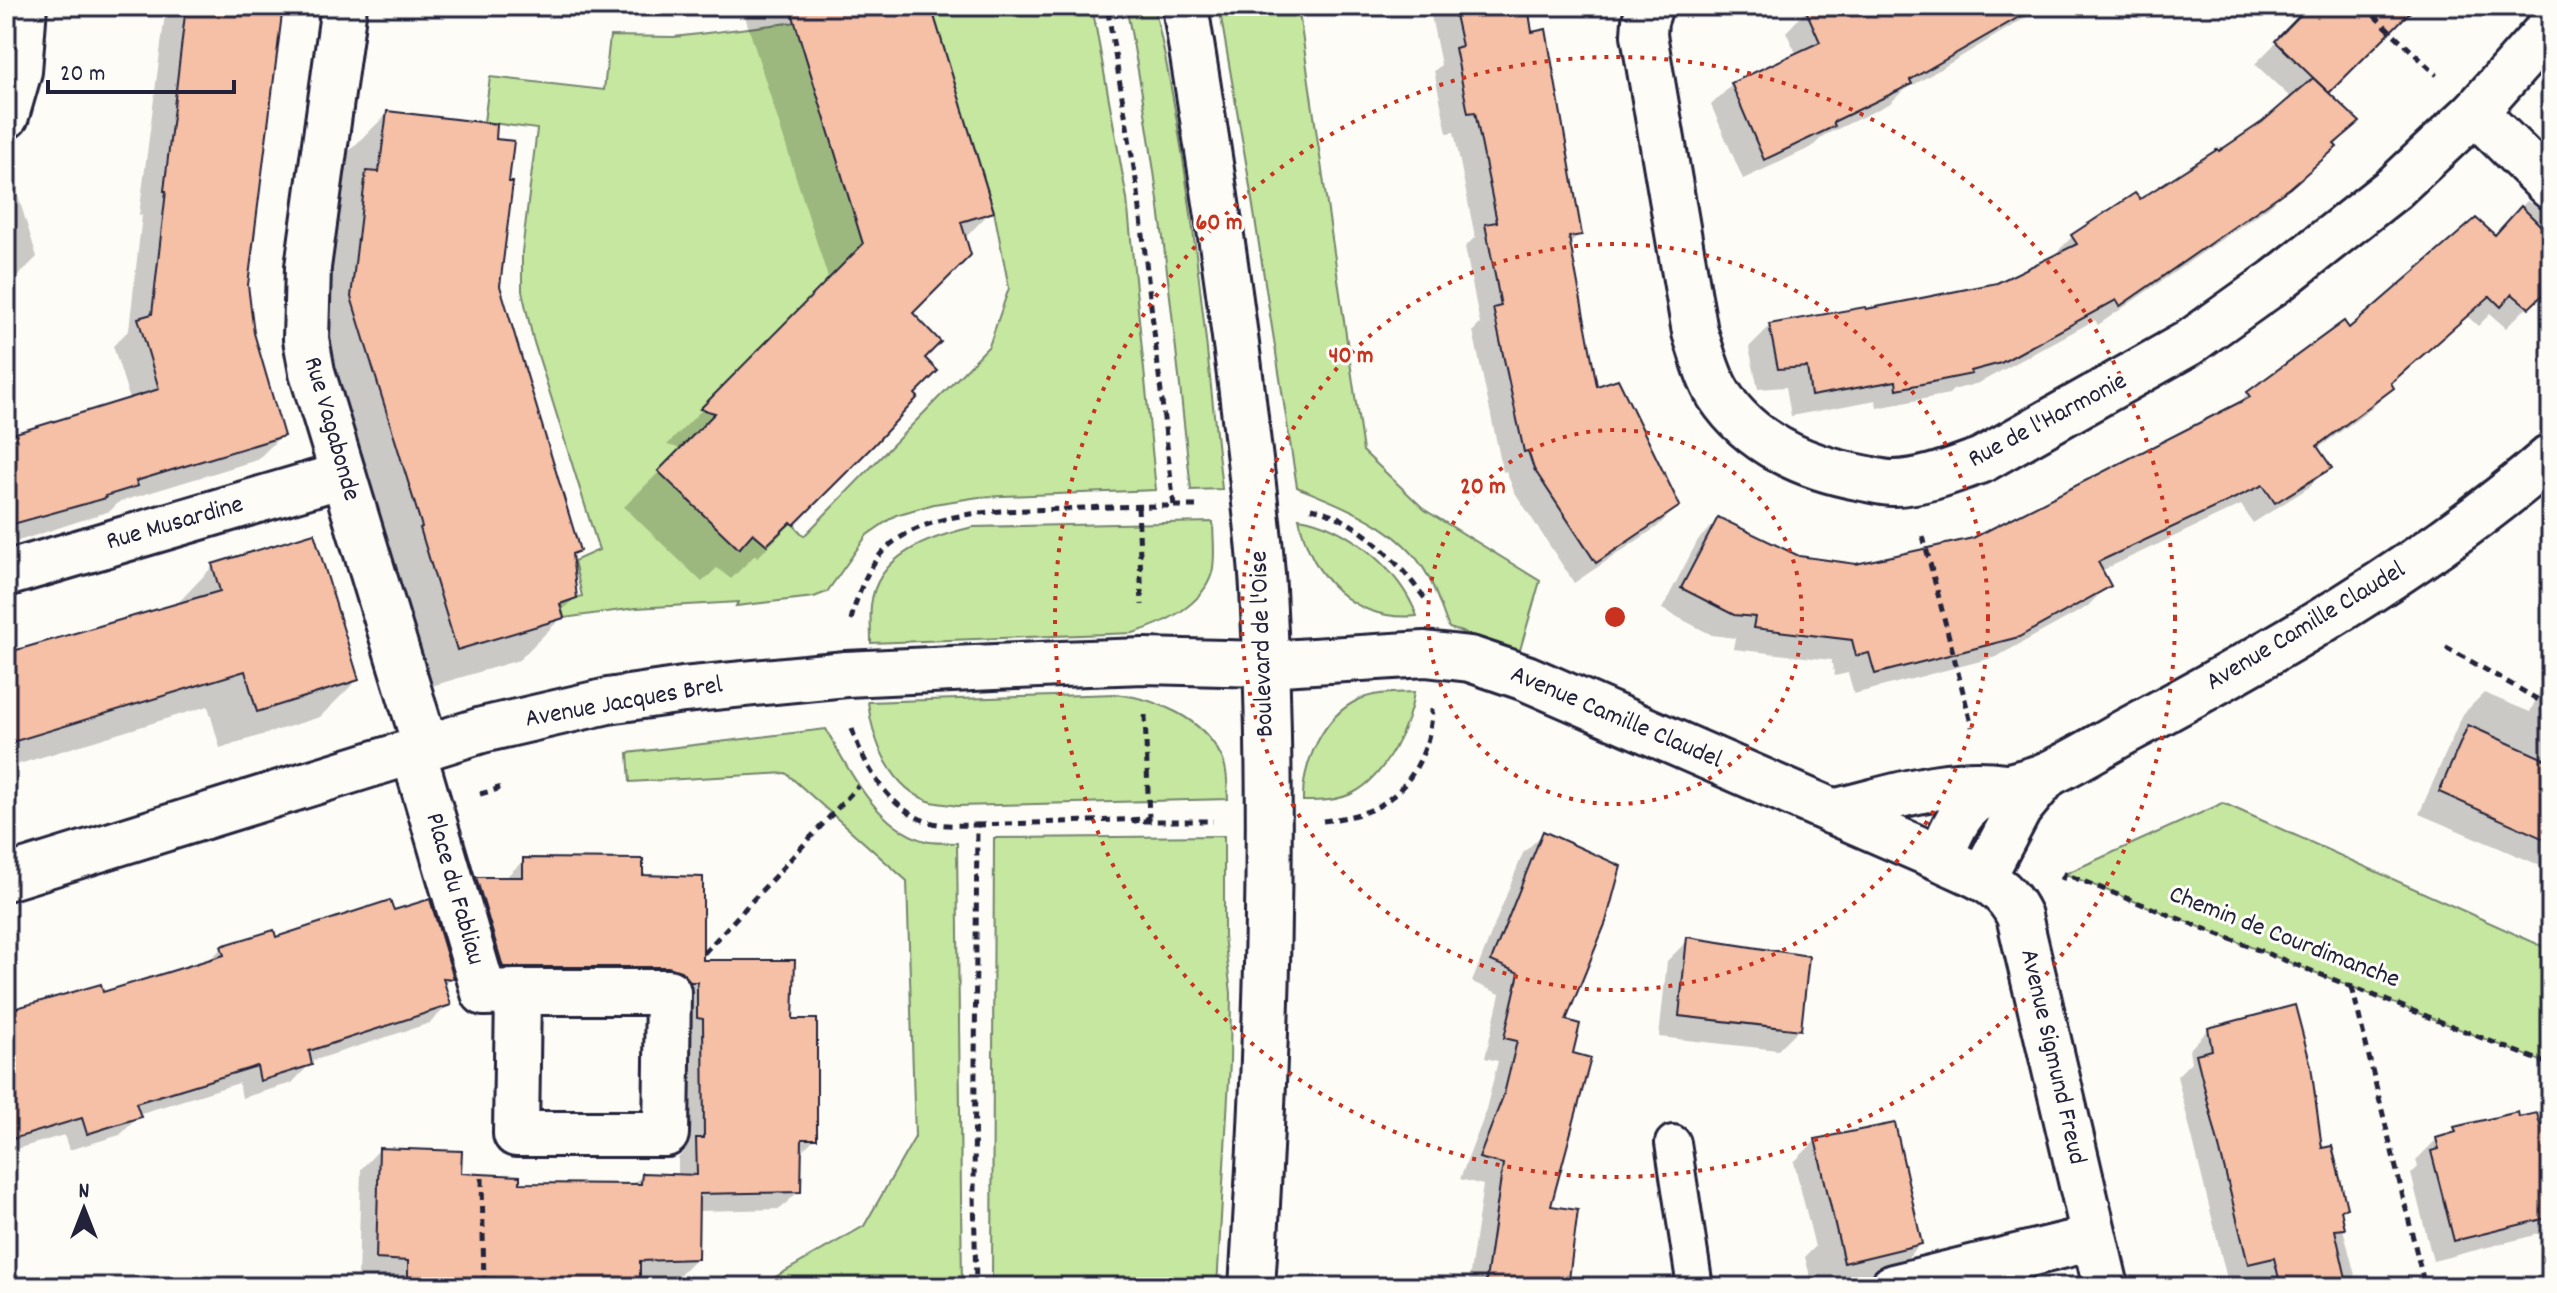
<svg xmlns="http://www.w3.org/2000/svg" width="2557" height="1293" font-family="Dekko,sans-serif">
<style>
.green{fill:#c5e79f;stroke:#74846d;stroke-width:2}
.shadow{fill:#0003}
.building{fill:#f5c0a6;stroke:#22223b;stroke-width:2}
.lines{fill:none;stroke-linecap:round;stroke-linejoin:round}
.service-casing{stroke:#22223b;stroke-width:40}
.minor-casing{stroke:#22223b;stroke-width:50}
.secondary-casing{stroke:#22223b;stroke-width:50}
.path{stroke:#22223b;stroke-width:5;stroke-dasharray:8 6;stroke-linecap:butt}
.service{stroke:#fdfcf7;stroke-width:34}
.minor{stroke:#fdfcf7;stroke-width:44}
.secondary{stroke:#fdfcf7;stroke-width:44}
.ring{fill:none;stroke:#c8321e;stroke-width:4;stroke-dasharray:4 8}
.labels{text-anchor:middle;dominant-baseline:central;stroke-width:6;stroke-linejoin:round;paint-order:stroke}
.street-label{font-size:26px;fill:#22223b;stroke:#fdfcf7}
.centre{fill:#c8321e;stroke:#fdfcf7;stroke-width:4}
.ring-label{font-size:24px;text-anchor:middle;font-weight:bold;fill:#c8321e;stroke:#fdfcf7;stroke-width:6;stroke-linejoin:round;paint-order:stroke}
</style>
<rect width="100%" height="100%" fill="#fdfcf7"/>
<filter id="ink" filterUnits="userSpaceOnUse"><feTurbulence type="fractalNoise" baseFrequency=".0125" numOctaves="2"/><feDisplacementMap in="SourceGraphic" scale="16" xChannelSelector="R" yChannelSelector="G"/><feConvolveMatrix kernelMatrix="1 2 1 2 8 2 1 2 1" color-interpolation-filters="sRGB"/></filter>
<g filter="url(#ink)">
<g class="green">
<path d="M931 6H1092L1127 199 1156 490 979 497 934 504 896 515 867 535 827 592 814 597 736 606 738 602 636 608 564 618 560 603 582 596 574 561 599 550 533 339 522 291V252L537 129 484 122 490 77 604 90 610 36 674 37 797 22 867 257 753 533 767 545 791 522 804 536 989 346 1009 288 994 211Z"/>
<path d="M1126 6H1154C1191 164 1204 328 1222 489L1191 490C1174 328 1158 166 1126 6Z"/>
<path d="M1219 6H1298L1363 451 1425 510 1540 581 1520 650 1449 628C1443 613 1438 597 1431 582 1407 529 1347 508 1297 487L1247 168Z"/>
<path d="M1299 518C1348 526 1400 570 1417 616 1354 622 1311 578 1299 518Z"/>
<path d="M1213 522C1213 538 1216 557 1212 573 1202 606 1163 624 1133 633L871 643C871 631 870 617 871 605 877 554 931 537 973 527Z"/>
<path d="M1414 692C1410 725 1385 777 1353 793 1338 801 1320 801 1303 801 1302 764 1323 716 1358 700 1375 692 1395 693 1414 692Z"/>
<path d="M1116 694C1156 699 1202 717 1221 756 1228 768 1227 786 1228 799L957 806C949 804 940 804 932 802 891 790 872 740 868 702Z"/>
<path d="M826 729C848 769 876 827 925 841 934 844 947 842 957 843L962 1287H758L864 1226 915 1137 907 881 786 773 630 782 628 753Z"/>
<path d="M2223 803 2551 950V1065L2065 874Z"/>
<path d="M1224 836V936L1231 993 1230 1062 1217 1287H992L994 838Z"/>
</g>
<g class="shadow">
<path d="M166 6H281L246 285 252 334 282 435 257 460 119 502 110 511 6 545V438L130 400 113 346 129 330 142 215H139Z"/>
<path d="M929 6 991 211 964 239 910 313 922 358 912 395 872 443 757 558 755 555 731 579 717 568 702 582 624 507 682 449 667 445 829 281 742 7Z"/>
<path d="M1429 6H1525L1580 234 1569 245 1596 389 1678 506 1657 527 1574 583 1514 491 1506 471 1503 472 1473 331 1480 324 1465 247 1475 237 1454 132 1447 133 1434 71 1441 65Z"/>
<path d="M1819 6H2045L1902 92 1889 104 1823 136 1812 147 1743 179 1711 105 1732 85 1797 55 1786 32 1806 11Z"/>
<path d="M2312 6H2415L2326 93 2357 122 2334 147 2267 208 2098 325 2095 320 1979 383 1953 390 1949 394 1877 408 1876 400 1791 416 1786 387 1758 389 1749 347 1770 326 1864 311 1998 285 2052 257 2072 237 2139 202 2264 124 2292 99 2255 64Z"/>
<path d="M388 113 498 286 578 550 570 558 575 598 560 612 562 617 519 660 415 691 309 340 345 155Z"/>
<path d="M2551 129V141L2545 135Z"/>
<path d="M10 170 37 257 17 277 6 280V172Z"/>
<path d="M2527 201 2545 213H2551V283L2506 328 2490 314 2478 326 2467 316 2389 384 2392 388 2371 409 2317 449 2329 467 2308 488 2253 523 2241 505 2101 571 2108 585 2087 607 1996 657 1854 694 1848 673 1835 676 1831 660 1733 649 1735 638 1712 635 1662 609 1698 540 1719 519 1799 558 1856 566 1973 540 2235 407 2248 393 2494 237Z"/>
<path d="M213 566 357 680 320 717 220 748 208 706 6 768V655L177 604Z"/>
<path d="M2551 667V870L2419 814 2463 714 2484 693 2530 712Z"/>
<path d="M1544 833 1563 1021 1570 1054 1549 1208 1566 1287H1468L1483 1185 1460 1179 1484 1117 1498 1061 1485 1058 1500 994 1472 982 1523 853Z"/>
<path d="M524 860 641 877 701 962 791 1021 815 1138 800 1153 799 1191 780 1209 697 1211 696 1258 677 1277 638 1278V1287H390V1279L358 1277 361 1169 379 1150 459 1175 519 1185 631 1186 643 1175 678 1176V1158L686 1150 685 1037 679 1000 484 985 459 898 477 879H504Z"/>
<path d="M393 913 451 978 443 986 449 1004 430 1023 309 1062 310 1064 292 1083 242 1098 239 1083 138 1114V1117L120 1135 69 1150 64 1135 6 1152V1025L207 962 222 948 274 940Z"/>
<path d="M1688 940 1799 1029 1778 1050 1659 1037 1667 961Z"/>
<path d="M2209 1029 2320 1150 2345 1207 2339 1213 2358 1287H2231L2230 1283H2228L2177 1076 2191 1062 2189 1050Z"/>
<path d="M2538 1128 2551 1129V1231L2433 1261 2411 1174 2418 1167 2416 1160 2437 1139 2448 1137 2456 1129Z"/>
<path d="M1816 1140 1920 1244 1890 1277 1867 1283V1287H1813L1805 1257 1815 1247 1794 1162Z"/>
</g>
<g class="building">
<path d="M186 6H283L248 285 254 333 284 436 136 481 138 486 105 496 106 498 6 526V436L159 389 138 318 152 314 166 191H164Z"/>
<path d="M790 6H931L994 212 961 222 971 255 913 313 941 342 925 358 938 371 915 394 918 397 874 445 794 525 791 522 767 545 753 533 739 549 658 471 715 413 700 409 863 244Z"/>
<path d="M1453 6H1528L1532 32 1546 29 1582 235 1569 237 1597 386 1618 379 1680 506 1596 563 1534 469 1528 451 1524 452 1493 308 1501 306 1485 224 1497 222 1475 112 1468 113 1455 48 1462 46Z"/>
<path d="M1804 6H2038L1910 80 1912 84 1833 122 1835 126 1764 160 1731 83 1820 42Z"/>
<path d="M2309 6H2416L2329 93 2275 41Z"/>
<path d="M2313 78 2360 122 2334 144 2337 147 2290 188 2120 306 2116 300 2001 363 1971 371 1972 374 1897 389 1896 381 1811 396 1807 367 1778 369 1769 324 1865 307 1866 309 1997 283 2077 244 2071 235 2135 193 2140 199 2218 149 2219 151 2262 122Z"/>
<path d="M387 111 497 124 496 139 514 141 509 182H513L500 286 580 551 572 554 577 598 560 604 564 618 457 650 420 528 422 527 351 297 366 171 379 172Z"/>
<path d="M2521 206 2551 236V287L2529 308 2512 294 2501 307 2490 296 2391 383 2394 388 2317 446 2332 468 2275 503 2263 485 2098 562 2111 586 2019 637 1875 674 1869 653 1856 656 1852 640 1753 628 1755 617 1734 615 1681 588 1718 517 1799 556 1856 564 1973 538 2250 397 2247 392 2344 321 2349 328 2476 218 2495 235Z"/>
<path d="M314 533 359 680 257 712 245 671 6 744V653L220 591 212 564Z"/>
<path d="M2468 725 2551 762V842L2439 792Z"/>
<path d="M1543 831 1621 866 1606 922 1566 1020 1580 1024 1573 1053 1591 1058 1551 1206 1578 1210 1568 1287H1485L1503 1164 1479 1158 1504 1094 1517 1041 1504 1038 1519 973 1491 961Z"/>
<path d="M523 858 643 859V875L703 877V960H795L793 1019H817V1139H802L801 1192 699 1194 698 1259 640 1261V1287H493L494 1278 408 1277V1261L376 1259 379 1148 462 1151 461 1173 520 1176V1183L641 1184 642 1173 697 1175 696 1138H704L703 1019 697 1018V982H690L681 971 668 967H503L476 877H523Z"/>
<path d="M430 899 454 979 443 978 451 1005 309 1051 312 1065 260 1081 257 1066 136 1103 141 1117 87 1134 82 1118 6 1141V1011L101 984 103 992 224 955 221 946 274 930 276 937 390 900 394 910Z"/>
<path d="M1687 937 1809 956 1801 1030 1679 1016Z"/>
<path d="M2295 1005 2311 1066 2322 1148 2332 1146 2347 1208 2341 1210 2345 1229 2335 1230 2348 1287H2281L2274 1258 2248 1264 2196 1054 2212 1050 2208 1028Z"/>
<path d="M2518 1112 2519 1117 2537 1113 2540 1125 2551 1122V1217L2454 1241 2431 1151 2439 1149 2436 1138 2456 1132 2454 1127Z"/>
<path d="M1895 1123 1922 1244 1844 1263 1815 1139Z"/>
</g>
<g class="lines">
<defs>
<path id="service" d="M1673 1143 1695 1287"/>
<g id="minor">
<path d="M344 6 308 267 306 339 312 372 426 748"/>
<path d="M1650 6 1645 21 1644 35 1695 332C1702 353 1707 376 1719 395 1751 444 1807 468 1863 478 1873 480 1883 483 1893 483 1923 483 1954 470 1982 460L2189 343 2276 281 2394 188 2475 112 2551 26"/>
<path d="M2475 112 2551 187"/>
<path d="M6 116 19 71 24 6"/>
<path d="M6 574 343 475"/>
<path d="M413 751 484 993 518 992"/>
<path d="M1833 812C1889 799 1947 777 2005 786"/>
<path d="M1940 858C1949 838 1957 814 1975 801 1997 785 2024 785 2048 774 2074 762 2098 747 2123 733 2272 653 2423 568 2551 457"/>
<path d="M1983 877 2019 809 2047 775"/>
<path d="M6 878 482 730 608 701 683 690 846 674 1061 664 1144 661 1265 664 1425 654 1470 659 1526 678 1940 858C1972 874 2003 881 2019 916L2106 1287"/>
<path d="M518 992H668L666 1134H516Z"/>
<path d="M1893 1287 2094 1238"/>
</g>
<path id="secondary" d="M1185 6C1208 149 1231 291 1247 435 1253 486 1260 538 1263 589 1275 822 1267 1055 1252 1287"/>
</defs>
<use href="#service" class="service-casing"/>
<use href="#minor" class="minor-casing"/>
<use href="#secondary" class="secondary-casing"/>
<g class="path">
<path d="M2364 6 2437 75"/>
<path d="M1138 506 1142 605"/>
<path d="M1174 506H1201"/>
<path d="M1311 508C1359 518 1398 562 1426 600"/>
<path d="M1923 536 1972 727"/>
<path d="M851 620C858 592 870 558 895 541 943 508 1007 511 1063 509 1100 507 1137 506 1174 506L1138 192 1107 6"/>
<path d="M2446 647 2551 707"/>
<path d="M1145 715 1149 819"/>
<path d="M852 729C864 765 888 808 926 821 942 827 960 825 977 825L974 1192 976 1287"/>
<path d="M480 794 498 789 496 782"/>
<path d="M1323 821C1345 818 1371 814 1389 799 1416 779 1432 741 1432 709"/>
<path d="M977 825 1149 819 1134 821H1213"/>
<path d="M2062 880 2065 874 2551 1065"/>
<path d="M704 953 858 786"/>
<path d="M2352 987 2425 1287"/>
<path d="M482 1178 484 1287"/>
</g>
<use href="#service" class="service"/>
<use href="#minor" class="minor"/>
<use href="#secondary" class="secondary"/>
</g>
</g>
<g class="ring">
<circle cx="1615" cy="617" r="187"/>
<circle cx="1615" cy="617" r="373"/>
<circle cx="1615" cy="617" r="560"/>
</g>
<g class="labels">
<g class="street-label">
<text transform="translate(2048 421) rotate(-28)">Rue de l'Harmonie</text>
<text transform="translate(331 429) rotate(74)">Rue Vagabonde</text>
<text transform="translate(175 524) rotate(-16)">Rue Musardine</text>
<text transform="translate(2306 627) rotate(-31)">Avenue Camille Claudel</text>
<text transform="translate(1263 644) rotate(-92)">Boulevard de l'Oise</text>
<text transform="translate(624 703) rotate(-10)">Avenue Jacques Brel</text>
<text transform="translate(1616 718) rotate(23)">Avenue Camille Claudel</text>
<text transform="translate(454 889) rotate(74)">Place du Fabliau</text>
<text transform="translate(2284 938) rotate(21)">Chemin de Courdimanche</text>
<text transform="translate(2052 1057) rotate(77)">Avenue Sigmund Freud</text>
</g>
</g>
<circle cx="1615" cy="617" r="12" class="centre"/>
<g class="ring-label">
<text x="1219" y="229">60 m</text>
<text x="1351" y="362">40 m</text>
<text x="1483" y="493">20 m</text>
</g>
<rect width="2557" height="1293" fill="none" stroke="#fdfcf7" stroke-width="32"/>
<rect x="16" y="16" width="2525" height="1261" fill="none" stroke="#22223b" stroke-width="3" filter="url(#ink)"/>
<g transform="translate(84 1209)" stroke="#fdfcf7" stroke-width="6" paint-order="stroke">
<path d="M0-6L14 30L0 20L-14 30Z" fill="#22223b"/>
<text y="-12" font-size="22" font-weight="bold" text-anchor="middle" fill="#22223b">N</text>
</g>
<path d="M48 80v12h186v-12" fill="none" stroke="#22223b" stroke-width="4"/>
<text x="60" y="80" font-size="24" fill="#22223b" stroke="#fdfcf7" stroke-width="6" paint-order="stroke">20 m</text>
</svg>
